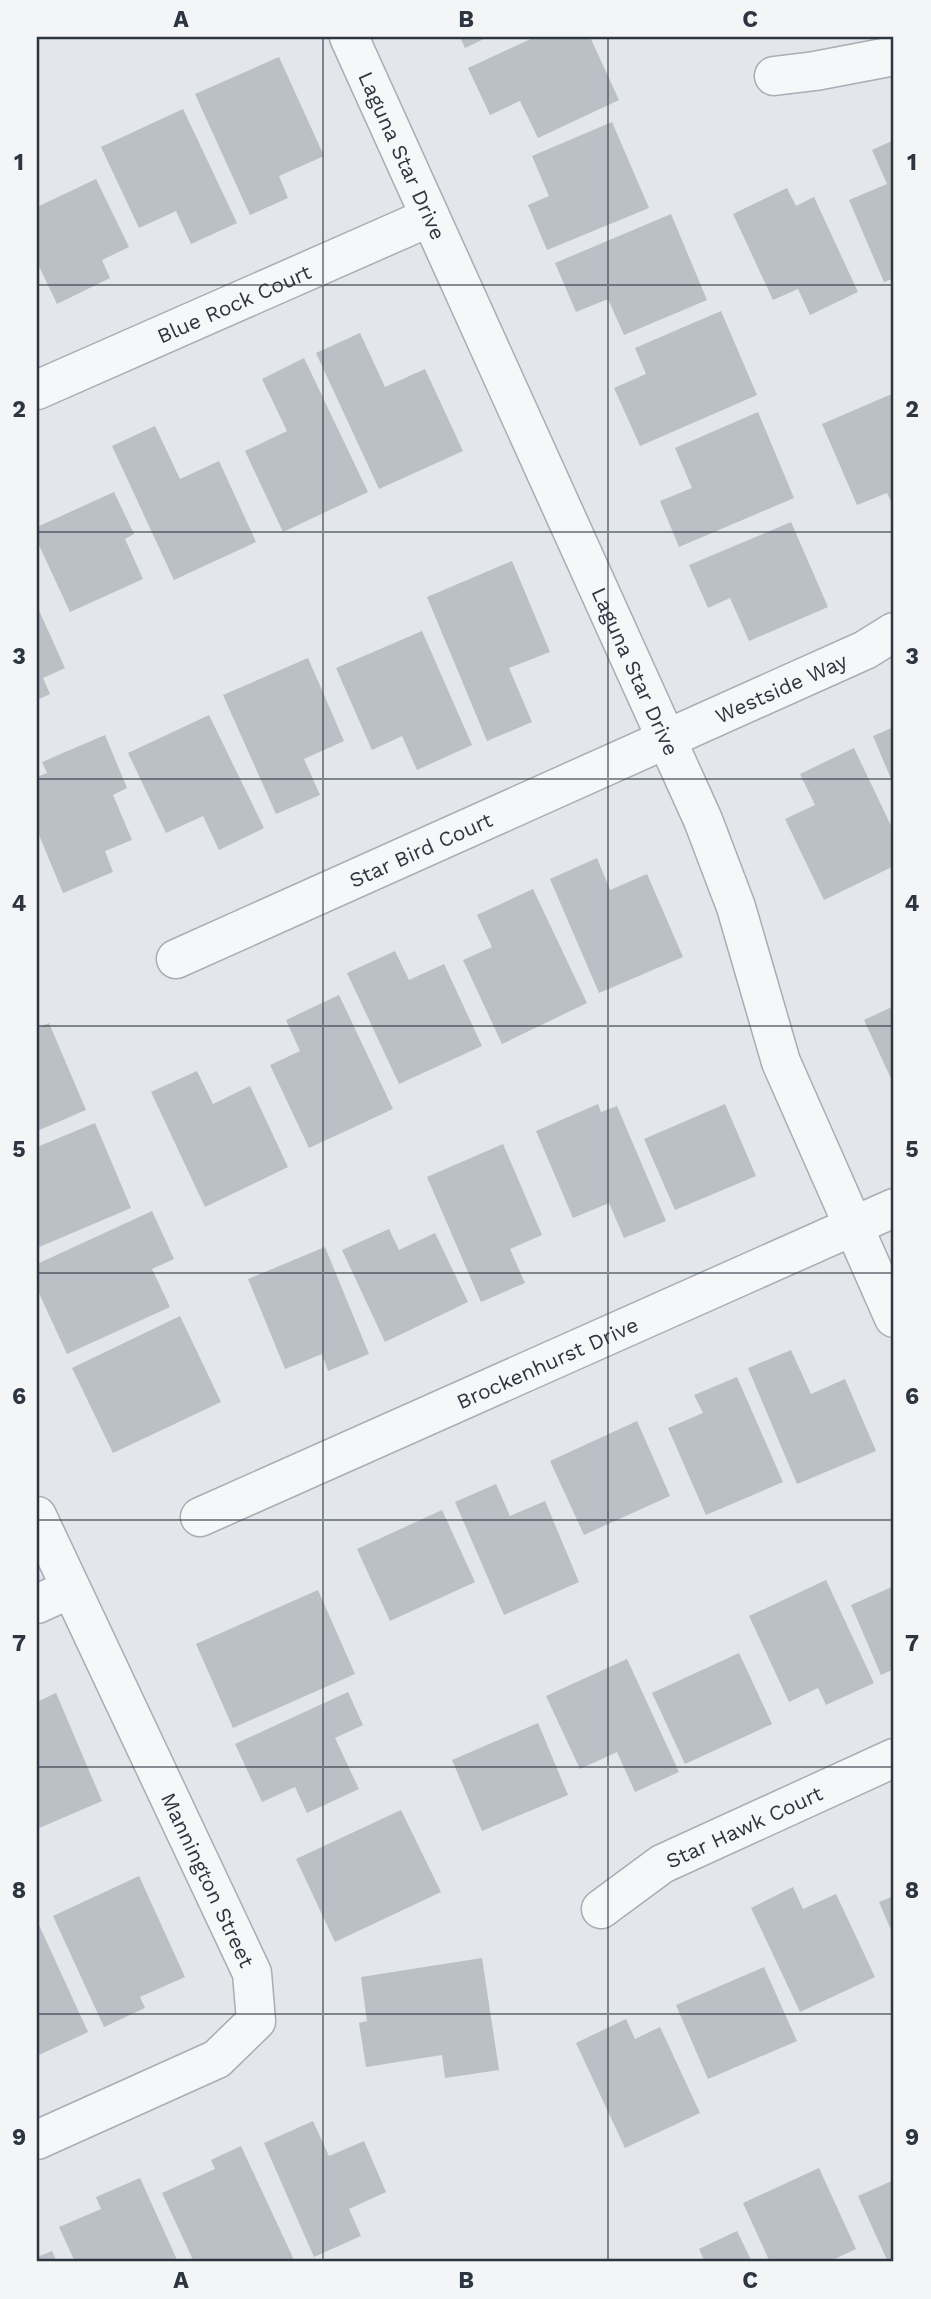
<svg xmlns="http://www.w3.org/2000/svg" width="931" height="2299" font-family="'Work Sans',sans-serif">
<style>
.building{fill:#bbc0c6}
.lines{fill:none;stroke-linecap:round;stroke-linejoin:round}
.minor-casing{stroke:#a9adb4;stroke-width:41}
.minor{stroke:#f5f7f8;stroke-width:38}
.grid{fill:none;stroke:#2d3540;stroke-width:2;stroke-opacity:0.55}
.labels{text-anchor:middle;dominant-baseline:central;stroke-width:5;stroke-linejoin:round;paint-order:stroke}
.street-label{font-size:21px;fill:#2d3540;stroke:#f3f5f7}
.neatline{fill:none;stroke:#2d3540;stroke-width:2.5}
.grid-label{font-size:23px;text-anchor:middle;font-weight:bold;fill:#2d3540}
</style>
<rect width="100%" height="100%" fill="#e3e6ea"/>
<g class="building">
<path d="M460 37H488L465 48Z"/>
<path d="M535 37H590L619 100 538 138 520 101 490 115 468 68Z"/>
<path d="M279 57 324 156 279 176 288 198 250 215 195 94Z"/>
<path d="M183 109 237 223 191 244 176 211 139 228 101 147Z"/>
<path d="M612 122 649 208 547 250 528 205 549 196 532 156Z"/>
<path d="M894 140V278L884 282 849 200 887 184 872 150Z"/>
<path d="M96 179 129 247 102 260 110 278 57 304 37 262V207Z"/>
<path d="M787 188 796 206 814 197 858 292 810 315 798 289 773 300 733 214Z"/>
<path d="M671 214 707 300 624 335 608 299 576 312 555 263Z"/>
<path d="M721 311 757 395 640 446 614 388 646 374 635 348Z"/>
<path d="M360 333 385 387 425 369 463 451 379 489 316 353Z"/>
<path d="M304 358 368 492 283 532 245 451 287 431 262 379Z"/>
<path d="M894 393V508L887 493 857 505 822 424Z"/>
<path d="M758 412 794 498 679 547 660 501 692 488 675 448Z"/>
<path d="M155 426 180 479 219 461 256 542 174 580 112 446Z"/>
<path d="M114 492 134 534 125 539 143 579 70 612 37 541V527Z"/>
<path d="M791 522 828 607 749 641 730 598 708 608 689 565Z"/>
<path d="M512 561 550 652 509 668 532 722 487 741 427 597Z"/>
<path d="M37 606 65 668 43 678 50 694 37 700Z"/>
<path d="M422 631 472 745 417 770 402 736 372 750 336 668Z"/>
<path d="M308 658 344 741 304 759 320 795 276 814 223 695Z"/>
<path d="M209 715 264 828 219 850 203 816 166 833 128 753Z"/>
<path d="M894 727V786L873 736Z"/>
<path d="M105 735 127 788 113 795 132 840 105 851 113 872 63 893 37 830V777L47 773 42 762Z"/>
<path d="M854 748 894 832V866L824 900 785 819 815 805 800 774Z"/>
<path d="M597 858 610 890 647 874 683 957 599 993 550 879Z"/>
<path d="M533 889 587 1003 502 1044 463 960 492 947 477 915Z"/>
<path d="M395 951 409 980 444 964 482 1046 399 1084 347 973Z"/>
<path d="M339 995 393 1109 309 1148 270 1065 300 1051 286 1020Z"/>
<path d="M894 1006V1085L864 1020Z"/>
<path d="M49 1023 86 1110 37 1131V1028Z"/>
<path d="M197 1071 213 1104 250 1086 288 1167 205 1207 151 1092Z"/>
<path d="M598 1104 601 1112 617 1106 666 1221 624 1238 609 1203 573 1218 536 1131Z"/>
<path d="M725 1104 756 1176 675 1210 644 1139Z"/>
<path d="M95 1123 131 1208 37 1248V1147Z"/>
<path d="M503 1144 542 1235 510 1249 525 1283 481 1302 427 1177Z"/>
<path d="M152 1211 174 1259 152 1269 170 1307 67 1354 37 1289V1264Z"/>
<path d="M389 1229 399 1250 435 1233 468 1302 385 1342 342 1250Z"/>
<path d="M325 1247 369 1354 328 1371 322 1354 285 1369 248 1279Z"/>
<path d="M180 1316 221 1402 113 1453 72 1368Z"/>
<path d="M791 1350 811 1394 845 1379 876 1451 797 1484 748 1368Z"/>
<path d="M737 1377 783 1482 706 1515 668 1428 703 1413 694 1395Z"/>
<path d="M637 1421 670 1496 584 1535 550 1461Z"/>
<path d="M496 1484 510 1516 545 1501 579 1582 504 1615 455 1502Z"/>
<path d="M442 1510 475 1582 390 1621 357 1549Z"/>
<path d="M826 1580 874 1683 826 1705 818 1688 789 1702 749 1616Z"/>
<path d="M894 1586V1669L881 1675 851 1605Z"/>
<path d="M318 1590 355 1674 233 1728 196 1644Z"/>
<path d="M739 1653 772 1724 685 1764 652 1693Z"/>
<path d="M627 1659 679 1772 635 1792 617 1752 580 1769 546 1696Z"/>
<path d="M348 1692 363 1725 335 1738 359 1789 307 1813 295 1787 262 1802 235 1744Z"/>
<path d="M56 1693 102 1801 37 1829V1702Z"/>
<path d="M538 1723 568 1795 482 1831 452 1760Z"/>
<path d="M401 1810 441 1892 335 1942 296 1859Z"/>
<path d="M139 1876 185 1977 140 1997 145 2008 104 2027 53 1916Z"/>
<path d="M793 1887 803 1909 836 1894 875 1977 800 2012 751 1908Z"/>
<path d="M894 1896V1937L879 1902Z"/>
<path d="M39 1925 88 2032 37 2056V1927Z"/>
<path d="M482 1958 499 2070 445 2078 442 2055 366 2067 359 2023 367 2021 361 1977Z"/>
<path d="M764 1967 797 2041 708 2079 676 2005Z"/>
<path d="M626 2019 635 2039 660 2027 700 2113 625 2148 576 2043Z"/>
<path d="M313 2121 329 2156 364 2141 386 2192 349 2209 361 2236 314 2257 264 2143Z"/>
<path d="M241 2146 295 2262H194L162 2193 215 2169 211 2160Z"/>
<path d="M819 2168 856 2249 828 2262H770L743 2203Z"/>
<path d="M140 2178 178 2262H75L59 2227 101 2209 96 2197Z"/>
<path d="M894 2180V2262H888L858 2196Z"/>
<path d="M737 2231 752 2262H705L699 2249Z"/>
<path d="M52 2251 57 2262H37V2257Z"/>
</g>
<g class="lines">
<defs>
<g id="minor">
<path id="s1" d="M349 37 703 820 736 907 781 1062 894 1318"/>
<path d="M774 76 815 71 894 56"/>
<path id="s2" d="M37 390 430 217"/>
<path id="s3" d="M176 959 865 650 894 632"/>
<path id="s4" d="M37 1516 252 1973 256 2021 217 2059 37 2140"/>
<path id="s5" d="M200 1517 894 1208"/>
<path d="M37 1604 70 1589"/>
<path id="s6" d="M601 1909 662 1864 894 1758"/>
</g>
</defs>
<use href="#minor" class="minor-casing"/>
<use href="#minor" class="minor"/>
</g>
<path class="grid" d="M323 37V2262M608 37V2262M37 285H894M37 532H894M37 779H894M37 1026H894M37 1273H894M37 1520H894M37 1767H894M37 2014H894"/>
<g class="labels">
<g class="street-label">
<text stroke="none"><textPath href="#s1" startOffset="130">Laguna Star Drive</textPath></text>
<text stroke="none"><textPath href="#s2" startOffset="215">Blue Rock Court</textPath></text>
<text stroke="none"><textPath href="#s1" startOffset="696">Laguna Star Drive</textPath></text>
<text stroke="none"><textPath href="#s3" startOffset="663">Westside Way</textPath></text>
<text stroke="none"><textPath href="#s3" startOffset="268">Star Bird Court</textPath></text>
<text stroke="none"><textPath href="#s5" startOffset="380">Brockenhurst Drive</textPath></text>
<text stroke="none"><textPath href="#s6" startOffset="166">Star Hawk Court</textPath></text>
<text stroke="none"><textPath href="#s4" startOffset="402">Mannington Street</textPath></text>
</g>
</g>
<rect width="931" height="2299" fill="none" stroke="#f3f5f7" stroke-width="77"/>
<rect x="38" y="38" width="854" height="2222" class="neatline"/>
<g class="grid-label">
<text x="181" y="27">A</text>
<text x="466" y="27">B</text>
<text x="750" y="27">C</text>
<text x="19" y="170">1</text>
<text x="912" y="170">1</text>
<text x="19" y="417">2</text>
<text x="912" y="417">2</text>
<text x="19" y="664">3</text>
<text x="912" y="664">3</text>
<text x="19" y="911">4</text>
<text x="912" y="911">4</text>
<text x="19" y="1157">5</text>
<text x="912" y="1157">5</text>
<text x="19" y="1404">6</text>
<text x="912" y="1404">6</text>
<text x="19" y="1651">7</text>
<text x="912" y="1651">7</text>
<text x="19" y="1898">8</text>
<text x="912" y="1898">8</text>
<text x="19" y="2145">9</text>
<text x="912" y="2145">9</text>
<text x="181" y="2288">A</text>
<text x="466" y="2288">B</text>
<text x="750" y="2288">C</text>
</g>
</svg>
